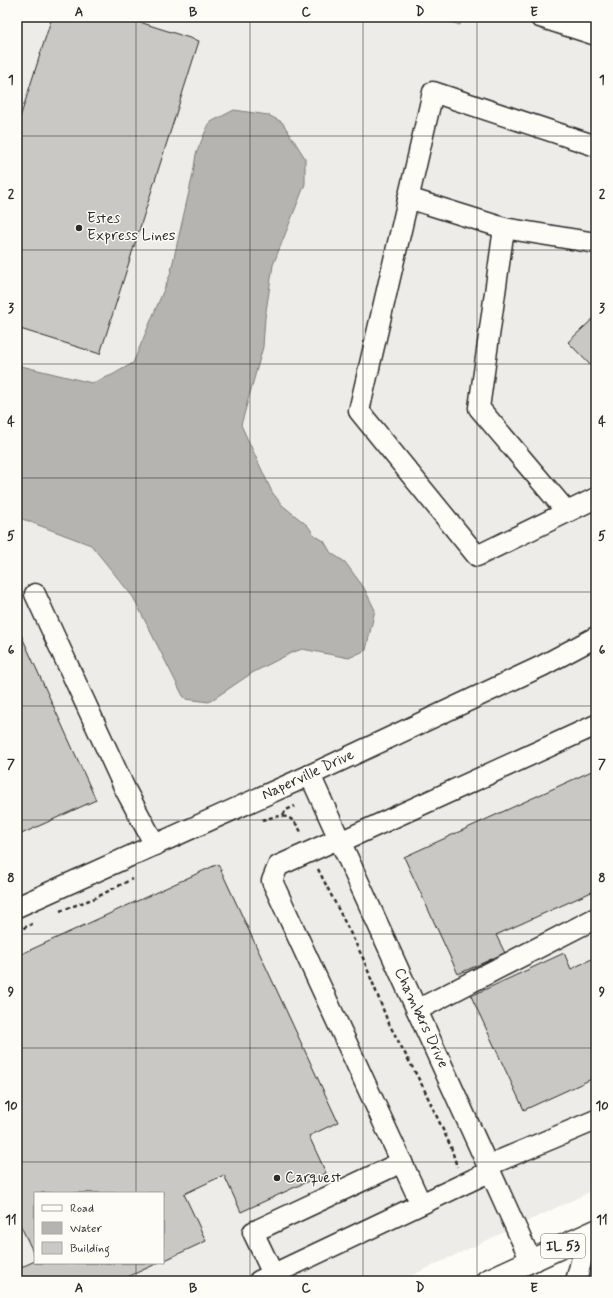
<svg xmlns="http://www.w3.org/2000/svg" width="613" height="1298" font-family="Mynerve,sans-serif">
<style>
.built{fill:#edece8;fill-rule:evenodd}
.green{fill:#dfdeda;stroke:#858482}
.water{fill:#b5b4b1;stroke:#7e7d7b}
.building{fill:#c9c8c4;stroke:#2b2b2b}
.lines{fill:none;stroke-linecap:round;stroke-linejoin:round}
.minor-casing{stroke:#2b2b2b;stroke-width:23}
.major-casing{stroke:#2b2b2b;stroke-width:25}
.path{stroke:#2b2b2b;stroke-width:2.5;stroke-dasharray:4 3;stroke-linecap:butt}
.minor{stroke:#fdfcf7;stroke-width:20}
.major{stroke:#fdfcf7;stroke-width:22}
.grid{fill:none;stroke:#2b2b2b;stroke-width:1;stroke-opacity:0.55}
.poi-dot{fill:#2b2b2b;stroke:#fdfcf7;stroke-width:1.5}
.labels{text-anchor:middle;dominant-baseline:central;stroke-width:3;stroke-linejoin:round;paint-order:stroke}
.shield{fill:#fdfcf7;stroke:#6a6a68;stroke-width:1}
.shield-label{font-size:14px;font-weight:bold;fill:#2b2b2b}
.poi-label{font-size:15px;fill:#2b2b2b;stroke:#fdfcf7;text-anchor:start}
.street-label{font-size:15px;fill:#2b2b2b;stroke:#fdfcf7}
.neatline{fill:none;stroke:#2b2b2b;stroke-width:1.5}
.grid-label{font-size:13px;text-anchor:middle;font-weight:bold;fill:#2b2b2b}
</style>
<rect width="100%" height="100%" fill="#fdfcf7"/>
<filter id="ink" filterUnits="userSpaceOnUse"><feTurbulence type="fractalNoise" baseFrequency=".025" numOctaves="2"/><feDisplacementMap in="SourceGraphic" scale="8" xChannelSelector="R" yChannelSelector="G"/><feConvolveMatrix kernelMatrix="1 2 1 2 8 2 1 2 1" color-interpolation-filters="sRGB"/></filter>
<g filter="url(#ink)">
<path class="built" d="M17 17H596V1189L400 1281H17ZM35 1193H163V1263H35Z"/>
<path class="green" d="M435 17H462L460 25Z"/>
<path class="water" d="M234 110 268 115 282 122 305 158V184L273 265 265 318 263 347 241 425 272 492 282 505 308 526 314 535 324 541 331 553 345 562 364 588 375 610 366 650 349 658 302 649 289 654 252 673 209 702 186 699 183 696 133 597 91 545 17 517V365L92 383 112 375 133 363 170 275 193 174 196 154 209 123Z"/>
<g class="building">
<path d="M52 17H124L199 41 100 354 17 328V127Z"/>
<path d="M596 316V371L568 342Z"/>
<path d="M17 626 96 800 17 836Z"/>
<path d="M596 769V890L496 935 505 953 458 974 404 857Z"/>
<path d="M218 864 338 1122 309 1136 326 1173 241 1212 224 1175 184 1194 206 1241 163 1261V1193H35V1256L17 1218V956Z"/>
<path d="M564 953 571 969 596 957V1077L524 1110 471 996Z"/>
<path d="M35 1261V1263H158L119 1281H17V1269Z"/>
</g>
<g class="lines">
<defs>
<g id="minor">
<path d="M540 17 596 35"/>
<path d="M596 146 433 92 359 411 477 556 596 498"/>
<path d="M408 198 504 228"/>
<path d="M567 512 479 408 504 228 596 243"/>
<path d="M35 594 125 789 155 845"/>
<path d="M310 775 531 1261"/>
<path d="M338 839 278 866 272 881 421 1204"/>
<path d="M340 842 596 725"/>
<path d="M17 907 310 775 542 666 596 637"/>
<path d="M417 1010 596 918"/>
<path d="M489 1165 596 1120"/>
<path d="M273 1274 253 1232 402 1162"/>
<path d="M259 1281 491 1171"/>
<path d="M576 1281 588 1235"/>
</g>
<path id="major" d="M487 1281 596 1231"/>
</defs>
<use href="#minor" class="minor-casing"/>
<use href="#major" class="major-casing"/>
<g class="path">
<path d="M283 815 286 810 295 806"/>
<path d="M262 820C282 814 292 813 302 834"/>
<path d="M318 869 363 958 388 1022 423 1087 451 1147 457 1167"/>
<path d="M60 911 95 898 132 879"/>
<path d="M17 931 32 924"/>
</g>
<use href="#minor" class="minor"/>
<use href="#major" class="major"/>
</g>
</g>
<path class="grid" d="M136 17V1193M250 17V1281M363 17V1281M477 17V1281M17 136H596M17 250H596M17 364H596M17 478H596M17 592H596M17 706H596M17 820H596M17 934H596M17 1048H596M17 1162H596M136 1263V1281"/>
<g class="poi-dot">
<circle cx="79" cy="228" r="4"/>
<circle cx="277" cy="1178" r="4"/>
</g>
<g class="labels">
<rect class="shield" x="541" y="1234" width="44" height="24" rx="3"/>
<g class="shield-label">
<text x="563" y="1246">IL 53</text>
</g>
<g class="poi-label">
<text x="87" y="219">Estes<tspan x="87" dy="17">Express Lines</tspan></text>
<text x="285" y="1178">Carquest</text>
</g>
<g class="street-label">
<text transform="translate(308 775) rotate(-25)">Naperville Drive</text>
<text transform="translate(421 1018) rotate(65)">Chambers Drive</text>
</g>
</g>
<rect width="613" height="1298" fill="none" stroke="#fdfcf7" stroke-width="44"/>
<rect x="34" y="1192" width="130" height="72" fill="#fdfcf7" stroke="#a9a8a5"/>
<rect x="42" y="1205" width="20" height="6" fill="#fdfcf7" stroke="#a9a8a5"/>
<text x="70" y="1212" font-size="12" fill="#2b2b2b">Road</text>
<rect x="42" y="1222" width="20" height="12" fill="#b5b4b1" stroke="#a9a8a5"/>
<text x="70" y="1232" font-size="12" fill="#2b2b2b">Water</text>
<rect x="42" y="1242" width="20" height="12" fill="#c9c8c4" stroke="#a9a8a5"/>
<text x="70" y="1252" font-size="12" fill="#2b2b2b">Building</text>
<rect x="22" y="22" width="569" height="1254" class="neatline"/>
<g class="grid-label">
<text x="79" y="16">A</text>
<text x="193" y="16">B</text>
<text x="306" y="16">C</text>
<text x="420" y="16">D</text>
<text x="534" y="16">E</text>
<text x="11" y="84">1</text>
<text x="602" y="84">1</text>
<text x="11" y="198">2</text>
<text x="602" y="198">2</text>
<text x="11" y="312">3</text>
<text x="602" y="312">3</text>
<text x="11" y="426">4</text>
<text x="602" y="426">4</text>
<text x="11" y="540">5</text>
<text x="602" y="540">5</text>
<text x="11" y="654">6</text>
<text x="602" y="654">6</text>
<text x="11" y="768">7</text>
<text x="602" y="768">7</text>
<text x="11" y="882">8</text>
<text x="602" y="882">8</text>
<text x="11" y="996">9</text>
<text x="602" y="996">9</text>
<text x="11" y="1110">10</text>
<text x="602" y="1110">10</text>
<text x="11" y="1224">11</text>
<text x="602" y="1224">11</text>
<text x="79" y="1292">A</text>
<text x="193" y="1292">B</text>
<text x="306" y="1292">C</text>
<text x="420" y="1292">D</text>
<text x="534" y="1292">E</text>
</g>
</svg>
